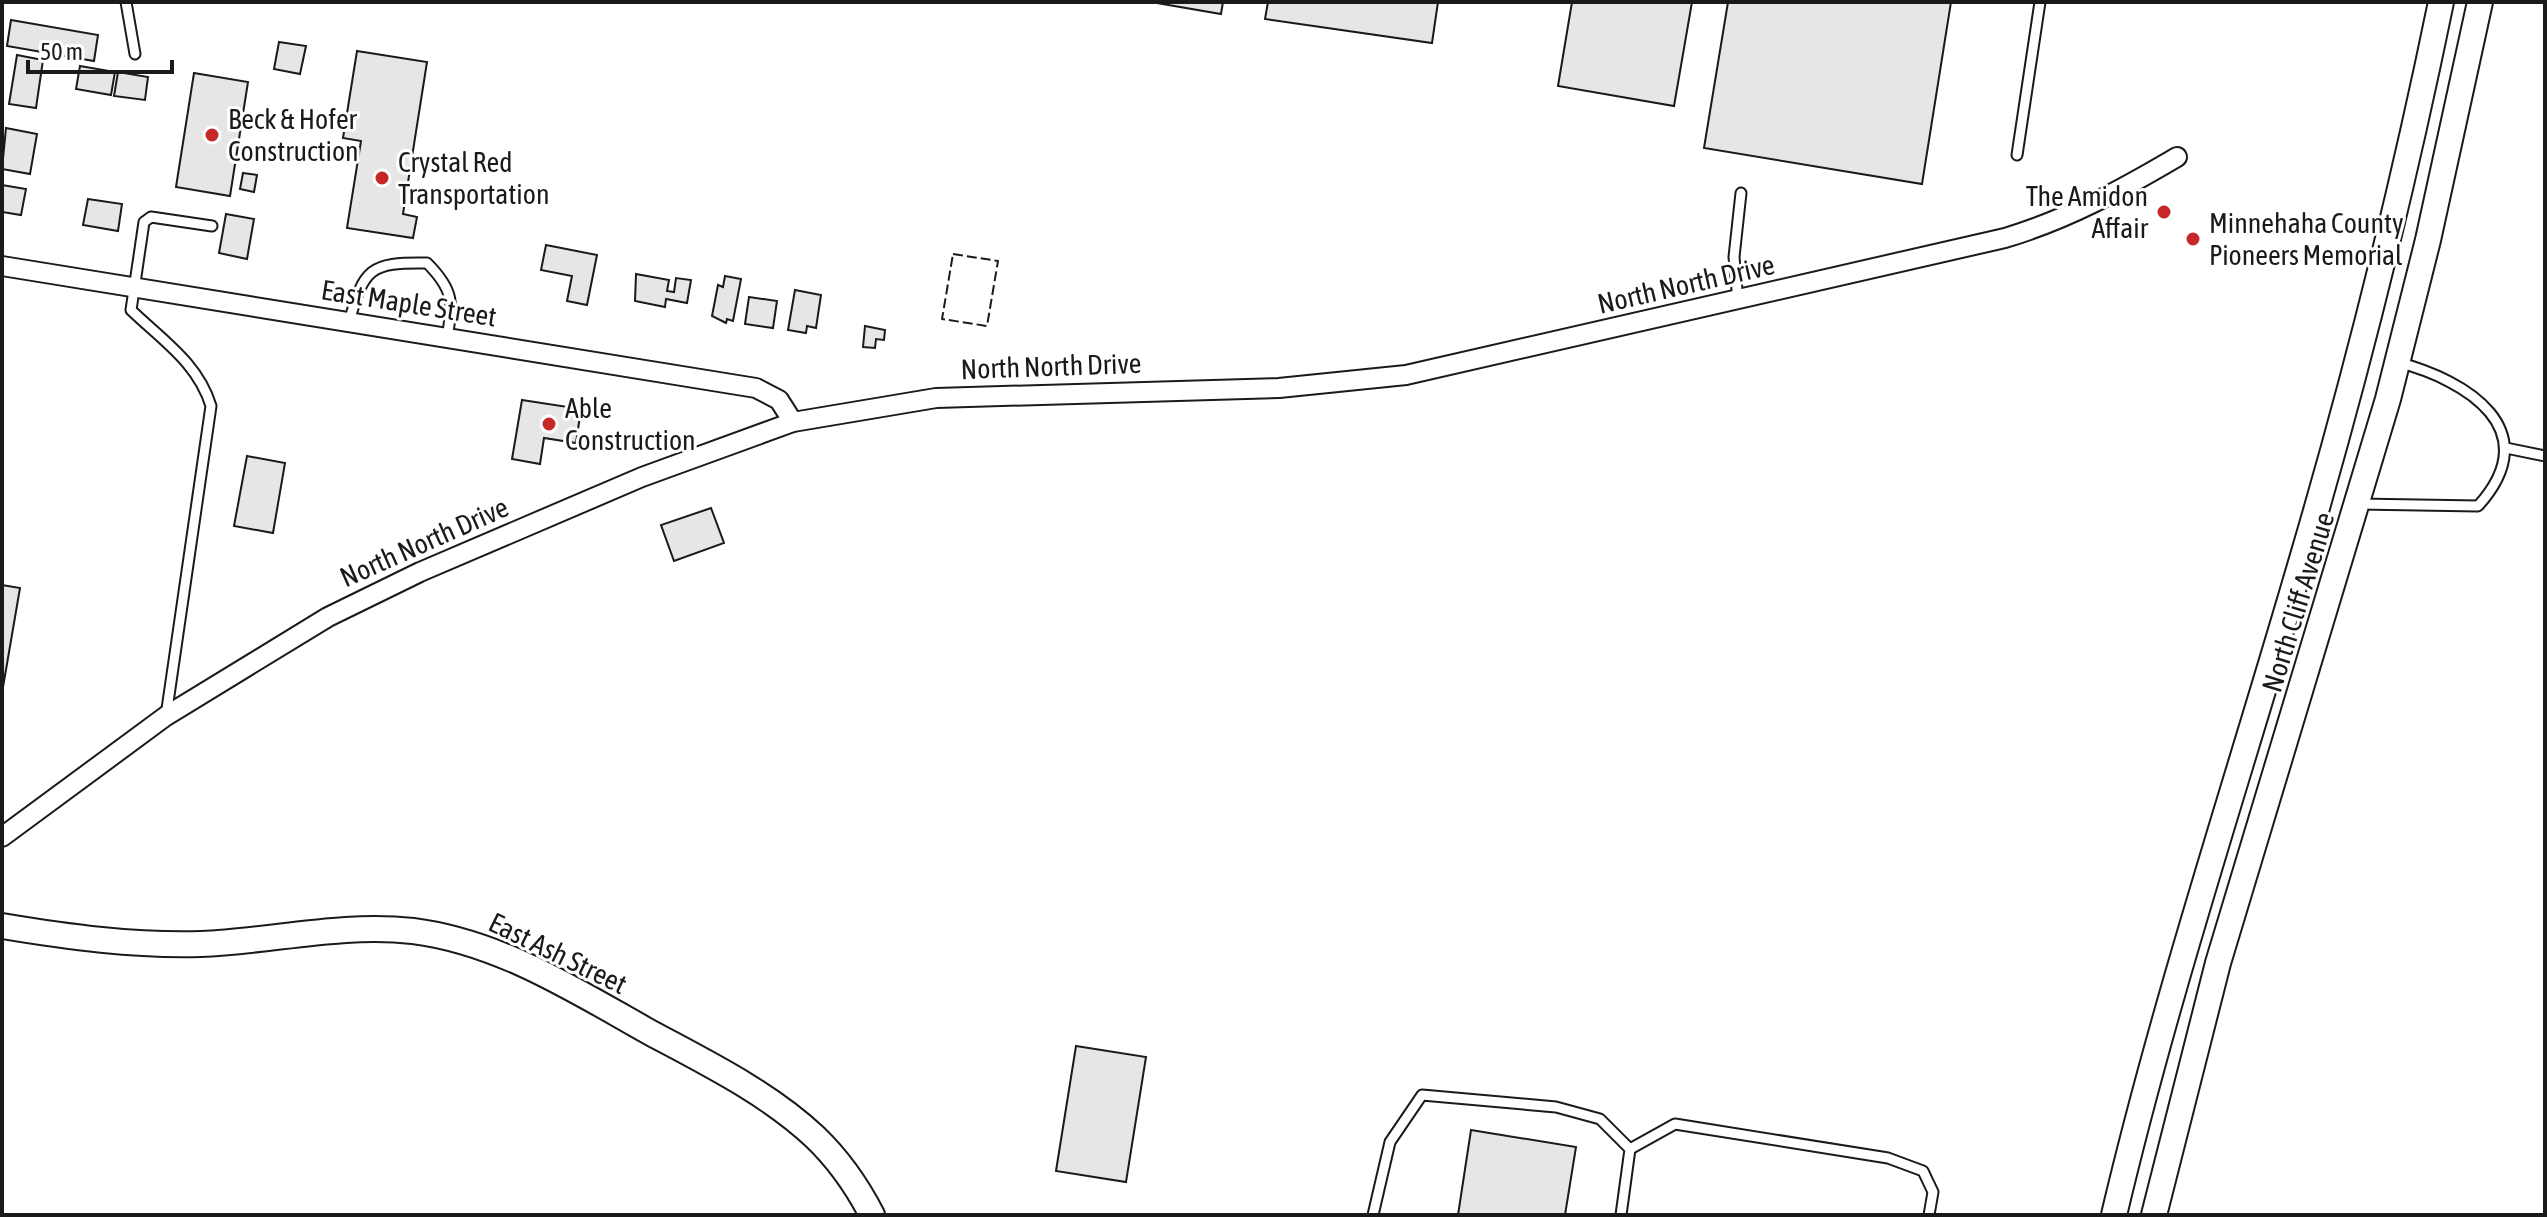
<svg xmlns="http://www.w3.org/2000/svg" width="2547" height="1217" font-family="'Asap Condensed',sans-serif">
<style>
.building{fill:#e6e6e6;stroke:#1a1a1a;stroke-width:2}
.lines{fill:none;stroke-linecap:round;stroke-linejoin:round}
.lane-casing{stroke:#1a1a1a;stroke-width:13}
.street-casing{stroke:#1a1a1a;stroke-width:22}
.secondary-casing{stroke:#1a1a1a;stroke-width:28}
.lane{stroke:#fff;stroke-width:9}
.street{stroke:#fff;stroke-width:18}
.secondary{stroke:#fff;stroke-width:24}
.fence{stroke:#1a1a1a;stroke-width:2;stroke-dasharray:10 4;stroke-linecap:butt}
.poi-dot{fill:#c62828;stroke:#fff;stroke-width:3}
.labels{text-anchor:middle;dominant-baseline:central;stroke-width:6;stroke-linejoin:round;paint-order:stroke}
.poi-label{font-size:28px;fill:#1a1a1a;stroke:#fff;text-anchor:start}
.street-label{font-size:28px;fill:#1a1a1a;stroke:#fff}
</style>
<rect width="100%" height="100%" fill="#fff"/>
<g class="building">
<path d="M1151 2H1223L1221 14Z"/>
<path d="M1268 2H1438L1432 43 1265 19Z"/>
<path d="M1572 2H1692L1674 106 1558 86Z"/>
<path d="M1728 2H1951L1922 184 1704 148Z"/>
<path d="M11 20 98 35 94 61 7 46Z"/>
<path d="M279 42 306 46 300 74 274 69Z"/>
<path d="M357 51 427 62 403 214 417 217 413 238 347 228 361 141 343 138Z"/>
<path d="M17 55 43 60 36 108 9 104Z"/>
<path d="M80 66 115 72 111 95 76 89Z"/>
<path d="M118 72 148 77 145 100 114 96Z"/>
<path d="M194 73 248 82 230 196 176 187Z"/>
<path d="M6 128 37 134 30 174 2 169Z"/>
<path d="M243 173 257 175 254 192 240 189Z"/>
<path d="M2 185 26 189 21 215 2 212Z"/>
<path d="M88 199 122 204 118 231 83 225Z"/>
<path d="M226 214 254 219 247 259 219 253Z"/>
<path d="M546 245 597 255 587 305 567 301 572 276 541 270Z"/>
<path d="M636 274 669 280 667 291 674 292 676 278 691 280 687 303 666 299 665 307 635 301Z"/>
<path d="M725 276 741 279 733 321 727 319 726 323 712 316 718 285 723 287Z"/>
<path d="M795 290 821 295 816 328 807 326 806 333 788 330Z"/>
<path d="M749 297 777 301 773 328 745 324Z"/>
<path d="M865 326 885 330 884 340 876 339 875 348 863 347Z"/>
<path d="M522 400 581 409 576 443 544 438 540 464 512 459Z"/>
<path d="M247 456 285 463 273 533 234 526Z"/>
<path d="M711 508 724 543 674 561 661 525Z"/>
<path d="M2 585 20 588 2 693Z"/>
<path d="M1076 1046 1146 1057 1126 1182 1056 1171Z"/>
<path d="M1471 1130 1576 1147 1565 1215H1458Z"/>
</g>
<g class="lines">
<defs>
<g id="lane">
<path d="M126 2 135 54"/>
<path d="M2017 155 2040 2"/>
<path d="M1738 301 1734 257 1741 193"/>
<path d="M349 322C364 269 369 262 427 263 454 290 453 302 447 338"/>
<path d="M2506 448 2545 456"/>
<path d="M2359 504 2478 506C2547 430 2467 380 2397 362"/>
<path d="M166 716 211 406C198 363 162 340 131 310L144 222 151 217 212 226"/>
<path d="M1630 1149 1675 1124 1888 1158 1923 1171 1933 1192 1929 1215"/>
<path d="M1373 1215 1390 1142 1422 1095 1556 1107 1600 1119 1630 1149 1621 1215"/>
</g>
<g id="street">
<path d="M2 266 756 388 779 400 793 422"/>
<path d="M2 837 166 716 328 617 420 572 642 477 793 422 936 398 1279 388 1406 375 2005 238C2068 219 2121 190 2177 157"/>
</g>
<g id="secondary">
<path d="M2 926C68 937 135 946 201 944 273 941 341 923 413 931 500 942 576 991 651 1033 707 1063 768 1093 815 1137 839 1160 857 1186 872 1215"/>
<path d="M2114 1215C2166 995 2237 783 2300 566 2355 380 2402 192 2441 2"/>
<path d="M2154 1215 2218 963 2388 399 2428 240 2480 2"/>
</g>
</defs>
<use href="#lane" class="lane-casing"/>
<use href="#street" class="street-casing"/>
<use href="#secondary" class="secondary-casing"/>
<use href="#lane" class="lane"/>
<use href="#street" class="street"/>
<use href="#secondary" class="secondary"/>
<path class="fence" d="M953 254 998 261 987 326 942 319Z"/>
</g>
<g class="poi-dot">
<circle cx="212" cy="135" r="8"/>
<circle cx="382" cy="178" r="8"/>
<circle cx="2164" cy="212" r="8"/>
<circle cx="2193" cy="239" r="8"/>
<circle cx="549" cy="424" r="8"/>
</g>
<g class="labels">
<g class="poi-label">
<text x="228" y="119">Beck &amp; Hofer<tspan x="228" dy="32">Construction</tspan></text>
<text x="398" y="162">Crystal Red<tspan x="398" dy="32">Transportation</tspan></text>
<text x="2148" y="196" text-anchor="end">The Amidon<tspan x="2148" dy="32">Affair</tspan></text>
<text x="2209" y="223">Minnehaha County<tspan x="2209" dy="32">Pioneers Memorial</tspan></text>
<text x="565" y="408">Able<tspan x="565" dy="32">Construction</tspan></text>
</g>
<g class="street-label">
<text transform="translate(1686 284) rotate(-13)">North North Drive</text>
<text transform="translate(409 303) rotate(9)">East Maple Street</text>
<text transform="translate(1051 366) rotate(-2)">North North Drive</text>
<text transform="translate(424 542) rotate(-24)">North North Drive</text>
<text transform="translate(2298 602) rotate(-73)">North Cliff Avenue</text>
<text transform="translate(558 953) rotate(26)">East Ash Street</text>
</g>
</g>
<rect width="2547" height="1217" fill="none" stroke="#1a1a1a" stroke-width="8"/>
<path d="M28 60v12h144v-12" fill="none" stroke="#1a1a1a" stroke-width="4"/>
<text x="40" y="60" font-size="24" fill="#1a1a1a" stroke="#ffffff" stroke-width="6" paint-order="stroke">50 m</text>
</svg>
